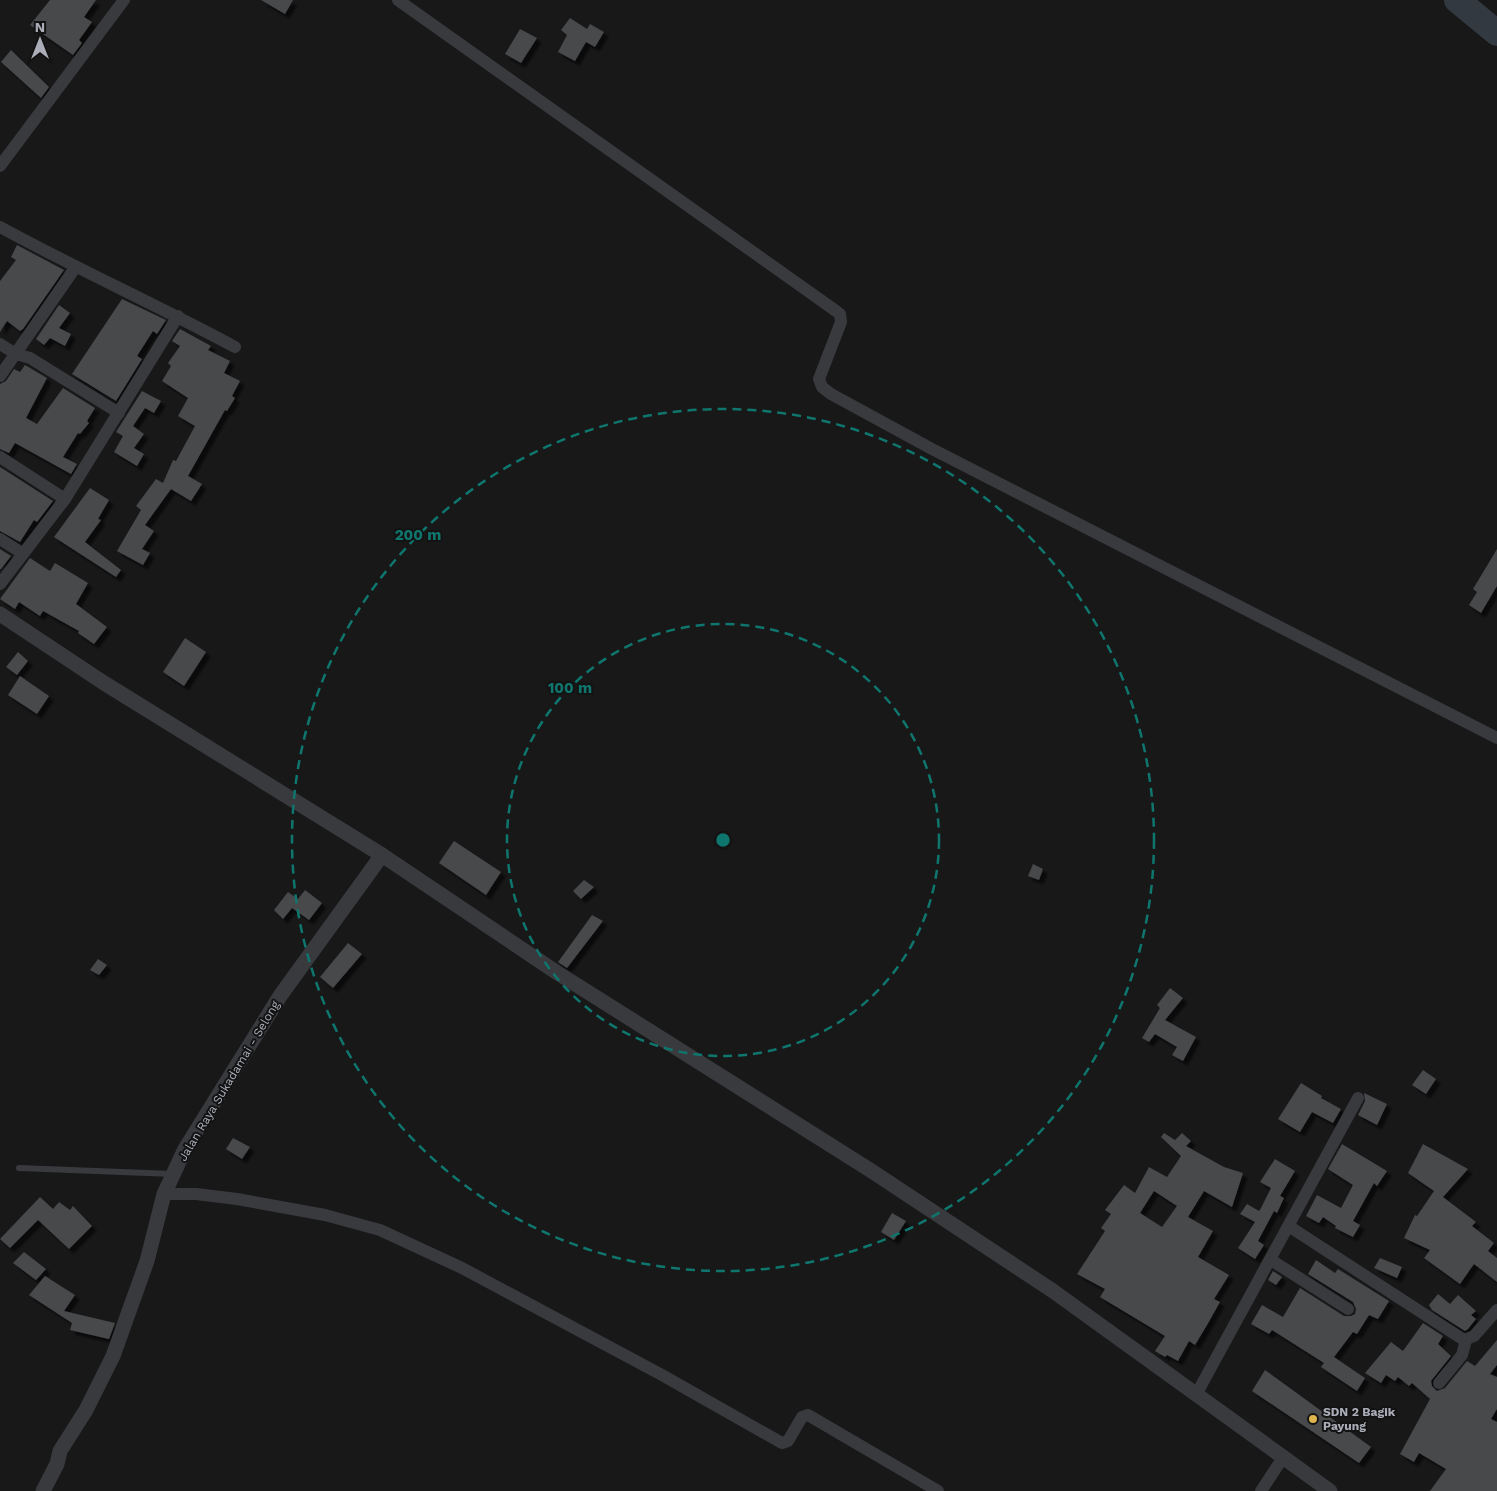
<svg xmlns="http://www.w3.org/2000/svg" width="1497" height="1491" font-family="'Work Sans',sans-serif">
<style>
.lines{fill:none;stroke-linecap:round;stroke-linejoin:round}
.river{stroke:#333941;stroke-width:26}
.building{fill:#47484c;fill-rule:evenodd;filter:url(#shadow)}
.service{stroke:#393a3e;stroke-width:6}
.minor{stroke:#393a3e;stroke-width:12}
.tertiary{stroke:#393a3e;stroke-width:15}
.ring{fill:none;stroke:#0f766e;stroke-width:2.5;stroke-dasharray:9 6}
.poi-dot{fill:#ddb54c;stroke:#131314;stroke-width:2}
.labels{text-anchor:middle;dominant-baseline:central;stroke-width:4;stroke-linejoin:round;paint-order:stroke}
.street-label{font-size:12px;fill:#abaeb8;stroke:#131314}
.poi-label{font-size:12px;font-weight:bold;fill:#abaeb8;stroke:#131314;text-anchor:start}
.centre{fill:#0f766e;stroke:#131314;stroke-width:2.5}
.ring-label{font-size:15px;text-anchor:middle;font-weight:bold;fill:#0f766e;stroke:#131314;stroke-width:4;stroke-linejoin:round;paint-order:stroke}
</style>
<defs>
<filter id="shadow"><feDropShadow dx="4.5" dy="4.5" stdDeviation="1" flood-color="#0009"/></filter>
</defs>
<rect width="100%" height="100%" fill="#181819"/>
<g class="lines">
<path class="river" d="M1457 0 1497 33"/>
</g>
<g class="building">
<path d="M50 0H96L84 17 92 22 79 40 82 43 73 55 30 25Z"/>
<path d="M261 0H293L285 14Z"/>
<path d="M570 18 587 29 590 24 604 32 595 47 586 42 575 61 558 52 567 35 561 30Z"/>
<path d="M520 29 537 38 521 63 505 54Z"/>
<path d="M11 50 49 87 41 98 1 62Z"/>
<path d="M17 245 64 270 23 329 20 331 7 321 0 332V281L16 260 11 257Z"/>
<path d="M122 299 166 320 157 334 153 331 137 356 142 359 116 401 72 374Z"/>
<path d="M59 305 70 313 59 328 71 334 65 346 50 338 44 345 36 339Z"/>
<path d="M180 329 211 346 208 350 230 361 224 373 240 381 232 396 235 398 227 411 225 410 188 476 202 484 191 501 171 489 145 525 154 531 142 549 150 553 143 565 117 551 141 510 136 506 156 479 163 483 173 460 176 461 195 426 178 416 188 398 162 381 171 366 168 363 180 346 172 341Z"/>
<path d="M25 365 47 378 26 418 37 424 63 388 95 408 87 421 89 423 80 434 78 433 63 457 77 464 71 474 15 443 9 453 0 449V384L6 381 14 369 20 372Z"/>
<path d="M142 391 161 401 154 413 145 408 133 426 144 434 134 448 144 454 137 466 114 452 123 436 116 432Z"/>
<path d="M0 467 53 501 37 522 34 520 20 542 0 531Z"/>
<path d="M90 488 109 500 98 519 101 520 85 542 121 570 116 577 54 537Z"/>
<path d="M0 549 11 556 1 569H0Z"/>
<path d="M1497 549V586L1481 613 1469 605 1477 592 1473 589Z"/>
<path d="M30 558 50 571 55 563 88 583 76 604 107 627 94 644 78 633 79 631 43 611 40 616 19 602 15 609 0 599Z"/>
<path d="M185 638 206 652 184 686 163 672Z"/>
<path d="M18 652 28 661 17 675 6 667Z"/>
<path d="M20 676 49 696 37 714 8 695Z"/>
<path d="M454 841 501 872 486 895 439 863Z"/>
<path d="M1033 864 1043 869 1039 880 1028 876Z"/>
<path d="M584 880 594 887 581 899 573 891Z"/>
<path d="M305 890 322 903 309 920 292 908 283 919 274 910 288 892 298 899Z"/>
<path d="M592 915 603 921 567 968 558 962Z"/>
<path d="M348 943 362 954 333 988 320 977Z"/>
<path d="M98 959 107 965 99 975 90 970Z"/>
<path d="M1170 988 1183 998 1165 1020 1196 1037 1183 1061 1172 1055 1177 1047 1155 1034 1149 1042 1142 1038 1160 1008 1157 1005Z"/>
<path d="M1423 1070 1436 1079 1426 1094 1412 1085Z"/>
<path d="M1301 1083 1322 1096 1321 1098 1341 1109 1333 1123 1312 1112 1300 1132 1278 1119Z"/>
<path d="M1364 1093 1387 1104 1377 1125 1358 1115 1365 1101Z"/>
<path d="M1164 1133 1175 1140 1182 1133 1191 1141 1186 1146 1224 1167 1243 1173 1232 1207 1204 1191 1188 1217 1213 1231 1198 1257 1229 1275 1214 1299 1220 1302 1207 1325 1195 1345 1189 1341 1178 1361 1167 1355 1165 1357 1155 1351 1165 1336 1100 1297 1105 1289 1077 1274 1105 1231 1101 1228 1111 1214 1105 1210 1124 1185 1135 1193 1149 1167 1167 1177 1181 1156 1161 1137ZM1154 1191 1177 1206 1162 1227 1140 1213Z"/>
<path d="M233 1138 250 1147 242 1159 226 1149Z"/>
<path d="M1342 1144 1387 1171 1377 1186 1374 1183 1353 1221 1360 1225 1353 1237 1335 1228 1336 1226 1323 1217 1319 1223 1306 1216 1317 1195 1341 1208 1353 1185 1328 1169Z"/>
<path d="M1423 1144 1468 1169 1443 1197 1476 1222 1472 1226 1494 1243 1488 1251 1497 1258V1282L1474 1264 1460 1284 1424 1258 1430 1250 1404 1238 1415 1215 1417 1216 1434 1191 1408 1173Z"/>
<path d="M1275 1159 1295 1171 1280 1196 1284 1198 1277 1213 1274 1211 1258 1241 1264 1245 1255 1259 1238 1248 1255 1222 1240 1214 1247 1204 1259 1211 1261 1208 1271 1188 1260 1182Z"/>
<path d="M40 1197 53 1209 59 1202 70 1210 73 1206 92 1226 69 1249 38 1220 10 1248 0 1239Z"/>
<path d="M892 1213 906 1221 894 1240 881 1232Z"/>
<path d="M24 1252 46 1269 36 1280 13 1263Z"/>
<path d="M1380 1258 1402 1267 1397 1278 1374 1268Z"/>
<path d="M1316 1260 1335 1273 1338 1269 1389 1301 1378 1319 1369 1315 1357 1334 1353 1332 1334 1357 1365 1378 1357 1391 1321 1367 1324 1363 1272 1330 1269 1334 1251 1324 1262 1305 1283 1317 1300 1288 1344 1316H1351L1355 1314 1356 1309 1353 1302 1308 1274Z"/>
<path d="M1273 1271 1282 1277 1276 1285 1268 1280Z"/>
<path d="M45 1276 75 1295 64 1311 115 1323 109 1339 70 1330 72 1323 29 1295Z"/>
<path d="M1438 1294 1450 1304 1458 1295 1476 1311 1471 1315 1476 1319 1468 1329 1465 1331 1432 1310 1429 1305Z"/>
<path d="M1423 1323 1443 1336 1438 1344 1451 1356 1431 1381 1432 1386 1437 1391 1445 1388 1467 1361 1475 1366 1497 1340V1365L1490 1374 1497 1377V1409L1491 1419 1497 1422V1491H1430L1446 1469 1419 1453 1414 1462 1400 1454 1430 1399 1412 1383 1409 1386 1398 1377 1395 1381 1386 1375 1381 1383 1365 1373 1391 1342 1403 1351Z"/>
<path d="M1265 1370 1371 1447 1359 1463 1252 1391Z"/>
</g>
<g class="lines">
<path class="service" d="M19 1168 173 1174"/>
<g class="minor">
<path d="M398 0 836 311 840 314 841 322 819 379 822 387 831 394 932 449 1497 738"/>
<path d="M0 166 124 0"/>
<path d="M0 227C77 269 157 305 235 347"/>
<path d="M0 344 16 354 30 358 119 413"/>
<path d="M0 376 75 268"/>
<path d="M0 457 65 499"/>
<path d="M0 539 22 553"/>
<path d="M0 584 65 499 178 316"/>
<path d="M164 1194H196L237 1199 325 1215 380 1230 462 1268 662 1375 782 1443 788 1441 802 1417 808 1415 938 1491"/>
<path d="M1290 1227 1464 1340 1474 1336 1497 1310"/>
<path d="M1271 1260 1348 1309"/>
<path d="M1439 1383 1462 1355 1466 1340"/>
<path d="M1197 1393 1358 1098"/>
<path d="M1261 1491 1284 1456"/>
</g>
<g class="tertiary">
<path d="M0 614 104 683 382 855 556 972 870 1170 1053 1291 1330 1491"/>
<path d="M43 1491 57 1464 60 1451 86 1410 113 1356 147 1261 164 1194 185 1149 280 996 382 855"/>
</g>
</g>
<g class="ring">
<circle cx="723" cy="840" r="216"/>
<circle cx="723" cy="840" r="431"/>
</g>
<circle class="poi-dot" cx="1313" cy="1419" r="5"/>
<g class="labels">
<g class="street-label">
<text transform="translate(229 1081) rotate(-59)">Jalan Raya Sukadamai - Selong</text>
</g>
<g class="poi-label">
<text x="1323" y="1412">SDN 2 Bagik<tspan x="1323" dy="14">Payung</tspan></text>
</g>
</g>
<circle cx="723" cy="840" r="8" class="centre"/>
<g class="ring-label">
<text x="418" y="540">200 m</text>
<text x="570" y="693">100 m</text>
</g>
<g transform="translate(40 40)" stroke="#131314" stroke-width="4" paint-order="stroke">
<path d="M0-4L9 19L0 12L-9 19Z" fill="#abaeb8"/>
<text y="-8" font-size="14" font-weight="bold" text-anchor="middle" fill="#abaeb8">N</text>
</g>
</svg>
